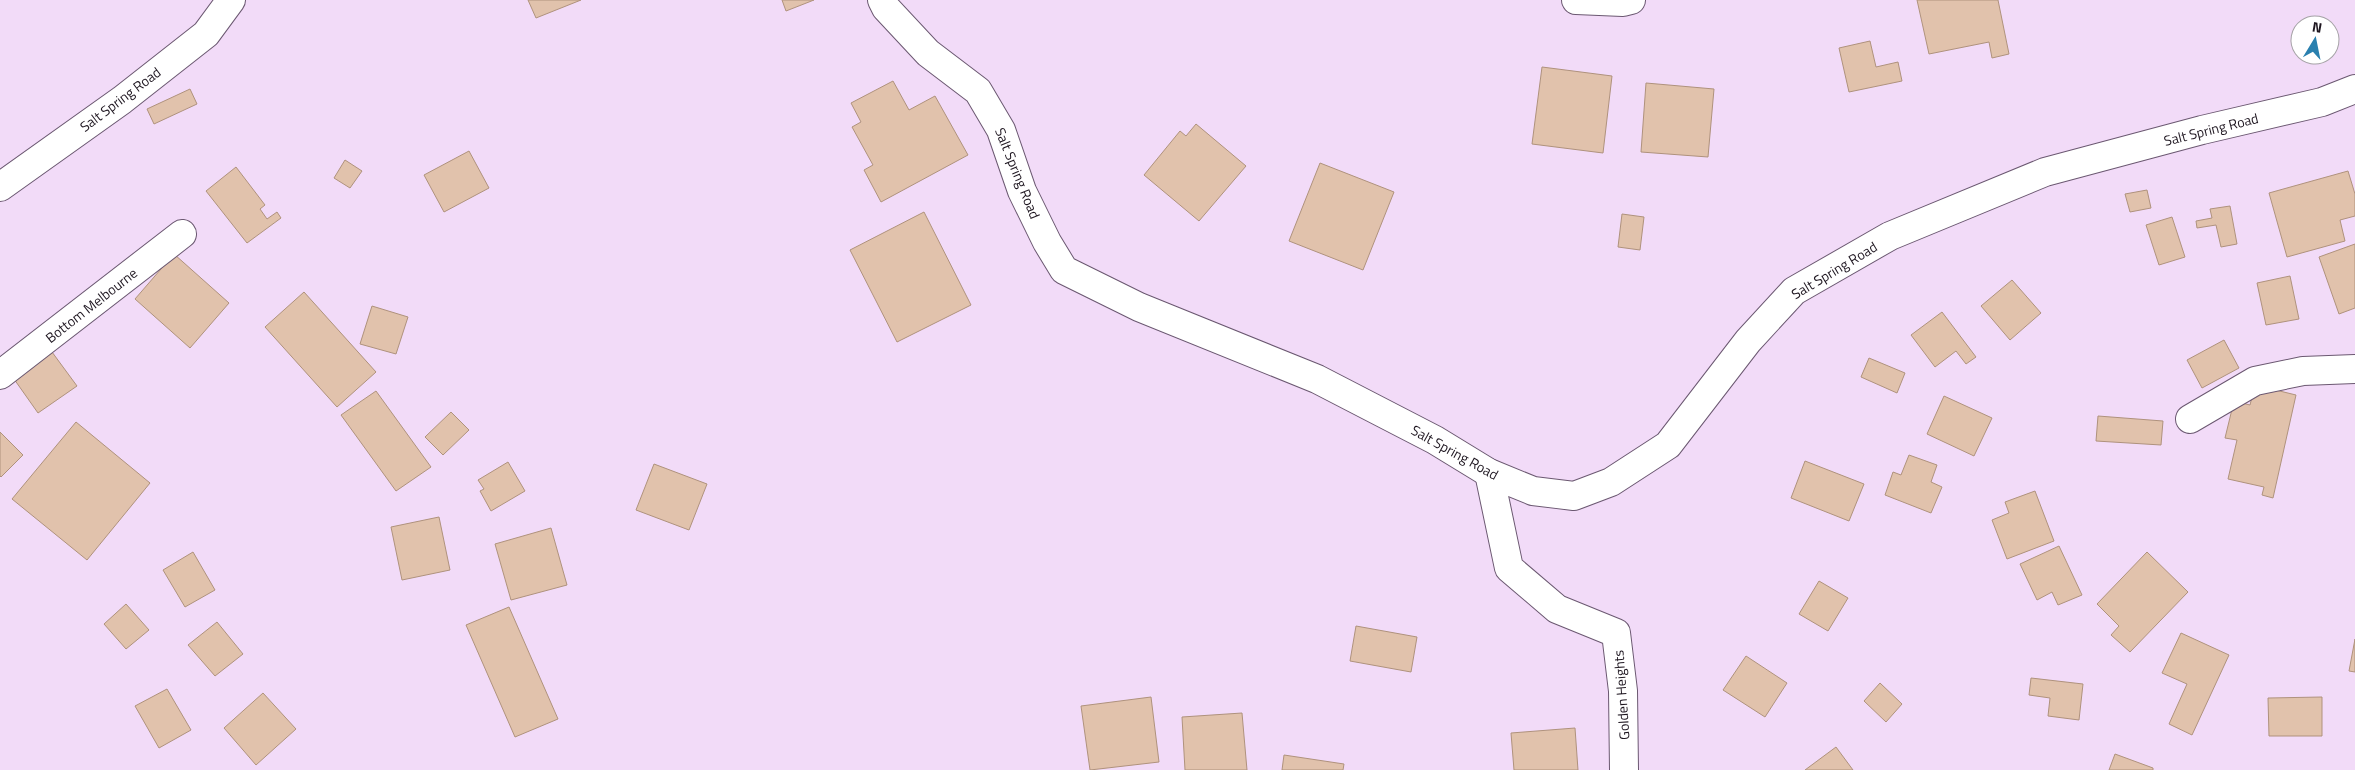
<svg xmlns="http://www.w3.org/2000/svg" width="2355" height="770" font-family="'Titillium Web',sans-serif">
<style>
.building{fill:#e1c2ac;stroke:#af927d}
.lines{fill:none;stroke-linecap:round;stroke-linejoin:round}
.street-casing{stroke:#6b5871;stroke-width:30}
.secondary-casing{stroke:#6b5871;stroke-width:30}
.street{stroke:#fff;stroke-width:28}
.secondary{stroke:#fff;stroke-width:28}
.labels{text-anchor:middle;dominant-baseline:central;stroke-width:4;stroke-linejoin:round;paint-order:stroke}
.street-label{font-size:14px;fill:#1e1620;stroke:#fff}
</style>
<rect width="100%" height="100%" fill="#f2dbf8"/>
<g class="building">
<path d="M528 0H581L536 18Z"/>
<path d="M782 0H814L786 11Z"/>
<path d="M1917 0H1998L2009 54 1992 58 1989 42 1929 54Z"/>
<path d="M1870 41 1876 67 1898 62 1902 81 1849 92 1839 48Z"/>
<path d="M1542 67 1612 76 1603 153 1532 144Z"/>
<path d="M893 81 909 110 935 96 968 155 881 202 864 170 873 165 852 127 861 122 851 103Z"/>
<path d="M1646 83 1714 89 1708 157 1641 152Z"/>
<path d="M190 89 197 104 154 124 147 109Z"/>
<path d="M1196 124 1246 166 1199 221 1144 175 1180 131 1186 136Z"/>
<path d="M469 151 489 188 444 212 424 175Z"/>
<path d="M345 160 362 171 350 188 334 178Z"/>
<path d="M1320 163 1394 192 1363 270 1289 241Z"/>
<path d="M236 167 265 205 260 209 267 219 277 212 281 218 247 243 206 191Z"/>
<path d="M2348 171 2355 194V216L2340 220 2345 241 2287 257 2269 193Z"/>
<path d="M2147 190 2151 208 2130 212 2125 194Z"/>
<path d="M2230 206 2237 244 2221 247 2216 225 2197 228 2196 221 2212 218 2210 209Z"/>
<path d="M924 212 971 305 897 342 850 250Z"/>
<path d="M1622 214 1644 217 1640 250 1618 247Z"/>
<path d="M2172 217 2185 257 2159 265 2146 225Z"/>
<path d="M2355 244V308L2339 314 2319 257Z"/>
<path d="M174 254 229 303 190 348 135 299Z"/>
<path d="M2290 276 2299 319 2266 325 2257 283Z"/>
<path d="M2012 280 2041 313 2010 340 1981 306Z"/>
<path d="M304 292 376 372 337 407 265 327Z"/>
<path d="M372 306 408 317 396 354 360 344Z"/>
<path d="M1942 312 1976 357 1966 364 1956 351 1935 367 1911 335Z"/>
<path d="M2224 340 2239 368 2202 388 2187 360Z"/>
<path d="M52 352 77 386 38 413 14 379Z"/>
<path d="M1869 358 1905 373 1897 393 1861 377Z"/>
<path d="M2255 385 2296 395 2273 498 2262 495 2264 487 2228 479 2237 440 2225 438 2234 401 2250 405Z"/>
<path d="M376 391 431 467 396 491 341 415Z"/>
<path d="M1944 396 1992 418 1974 456 1927 434Z"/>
<path d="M451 412 469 430 443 455 425 437Z"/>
<path d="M2098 416 2163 421 2161 445 2096 441Z"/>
<path d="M76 422 150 483 87 560 12 499Z"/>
<path d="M0 432 23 455 1 477 0 476Z"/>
<path d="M1909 455 1937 465 1931 482 1942 487 1931 513 1885 495 1893 472 1901 475Z"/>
<path d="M1805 461 1864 484 1849 521 1791 498Z"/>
<path d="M508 462 525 491 491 511 480 491 484 489 478 480Z"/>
<path d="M654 464 707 484 689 530 636 510Z"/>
<path d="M2035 491 2054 541 2007 559 1992 520 2009 513 2005 502Z"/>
<path d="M439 517 450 570 402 580 391 527Z"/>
<path d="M551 528 567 585 511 600 495 544Z"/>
<path d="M2059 546 2082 595 2058 605 2052 592 2037 600 2020 564Z"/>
<path d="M193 552 215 590 185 607 163 570Z"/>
<path d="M2147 552 2188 592 2130 652 2111 635 2119 626 2097 604Z"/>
<path d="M1819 581 1848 598 1828 631 1799 614Z"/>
<path d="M126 604 149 630 126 649 104 624Z"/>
<path d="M509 607 558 719 515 737 466 625Z"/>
<path d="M217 622 243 654 215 676 188 645Z"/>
<path d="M1356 626 1417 637 1411 672 1350 661Z"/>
<path d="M2181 633 2229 655 2192 735 2169 724 2187 684 2162 673Z"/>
<path d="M2355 639V672L2349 671Z"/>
<path d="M1746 656 1787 683 1765 717 1723 690Z"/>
<path d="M2031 678 2083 684 2079 720 2048 716 2050 698 2029 695Z"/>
<path d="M1880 683 1902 704 1886 722 1864 701Z"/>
<path d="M167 689 191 730 159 748 135 706Z"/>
<path d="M263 693 296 729 256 765 224 728Z"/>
<path d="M1151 697 1159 762 1090 770 1081 706Z"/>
<path d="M2322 697V736H2269L2268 698Z"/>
<path d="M1242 713 1247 770H1185L1182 717Z"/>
<path d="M1575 728 1578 770H1514L1511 733Z"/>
<path d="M1836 747 1853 770H1805Z"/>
<path d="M2115 754 2153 768V770H2109Z"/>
<path d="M1284 755 1344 764 1343 770H1282Z"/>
</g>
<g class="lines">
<defs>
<g id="street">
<path d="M1576 0 1623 2 1631 0"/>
<path d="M0 375 182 234"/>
<path d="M2190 419 2255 381 2303 371 2355 369"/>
<path d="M1489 473 1509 568 1557 609 1616 633 1623 691 1624 770"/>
</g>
<g id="secondary">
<path d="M882 0 886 8 928 53 978 91 1001 130 1022 191 1047 242 1064 270 1139 307 1317 379 1435 440 1489 473 1533 491 1574 496 1611 482 1668 445 1748 341 1794 291 1890 236 2045 172 2202 130 2322 102 2355 89"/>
<path d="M0 187 122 100 206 34 231 0"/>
</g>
</defs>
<use href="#street" class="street-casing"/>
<use href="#secondary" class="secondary-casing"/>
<use href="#street" class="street"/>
<use href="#secondary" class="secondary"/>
</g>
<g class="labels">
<g class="street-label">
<text transform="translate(120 99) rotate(-37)">Salt Spring Road</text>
<text transform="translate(2211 129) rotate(-14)">Salt Spring Road</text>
<text transform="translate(1018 173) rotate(68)">Salt Spring Road</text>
<text transform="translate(1834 270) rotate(-31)">Salt Spring Road</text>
<text transform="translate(91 305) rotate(-38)">Bottom Melbourne</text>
<text transform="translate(1455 452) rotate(29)">Salt Spring Road</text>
<text transform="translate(1621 695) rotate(-94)">Golden Heights</text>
</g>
</g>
<g transform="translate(2315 40) rotate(10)"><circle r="24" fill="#ffffff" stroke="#a5a2a6"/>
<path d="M0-4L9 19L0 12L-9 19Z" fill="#2a80af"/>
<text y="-8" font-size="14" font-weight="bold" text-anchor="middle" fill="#1e1620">N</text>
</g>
</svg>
